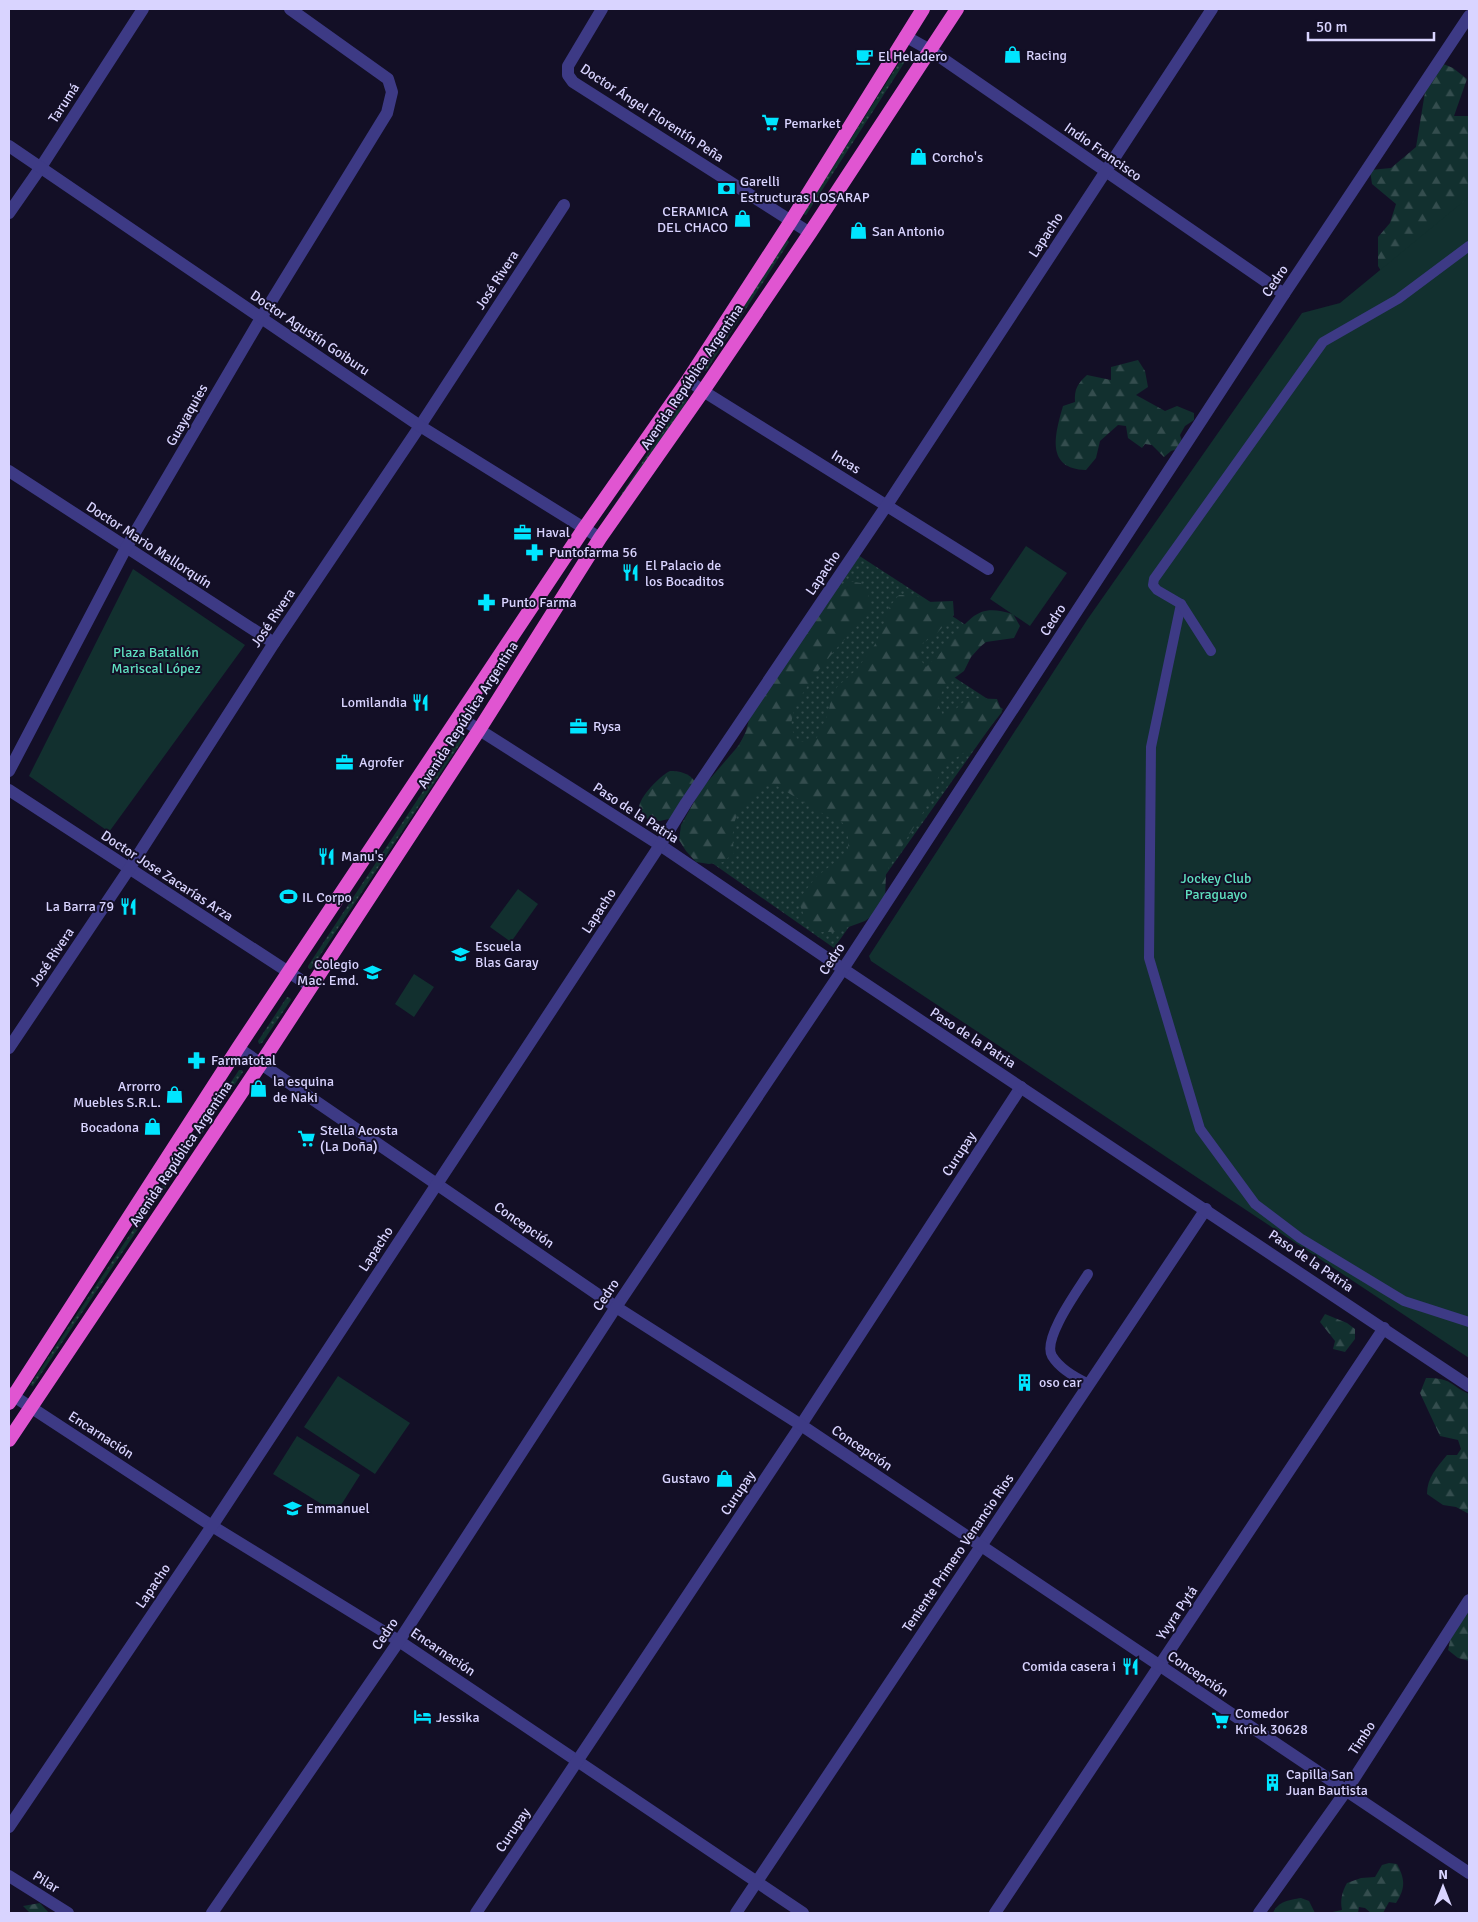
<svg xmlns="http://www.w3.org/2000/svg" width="1478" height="1922" font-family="Signika,sans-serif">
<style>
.grass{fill:url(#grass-dots)}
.forest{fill:url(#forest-firs)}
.park{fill:#12302f}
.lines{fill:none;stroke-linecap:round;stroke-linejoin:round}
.service{stroke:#3d3a85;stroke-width:10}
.minor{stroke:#3d3a85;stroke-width:12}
.tertiary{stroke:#3d3a85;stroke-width:12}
.trunk{stroke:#e055d1;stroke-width:14}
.labels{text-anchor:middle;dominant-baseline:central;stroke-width:4;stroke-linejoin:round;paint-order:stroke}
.poi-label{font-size:14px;fill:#d9d4ff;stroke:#130f26;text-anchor:start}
.street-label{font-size:14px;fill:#d9d4ff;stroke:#130f26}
.park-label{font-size:14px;fill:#5fe0c0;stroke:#130f26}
</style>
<defs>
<pattern id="grass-dots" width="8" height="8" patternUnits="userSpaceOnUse" patternTransform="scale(1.25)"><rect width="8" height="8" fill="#12302f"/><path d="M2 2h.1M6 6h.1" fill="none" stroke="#344d4e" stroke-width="1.8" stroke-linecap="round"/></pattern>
<pattern id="forest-firs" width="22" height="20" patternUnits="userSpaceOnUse" patternTransform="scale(1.25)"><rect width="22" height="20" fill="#12302f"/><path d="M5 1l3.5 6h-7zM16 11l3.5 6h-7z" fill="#344d4e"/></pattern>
</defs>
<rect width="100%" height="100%" fill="#130f26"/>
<g class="grass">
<path d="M904 55 908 57 806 215 803 214Z"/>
<path d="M787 239 789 242 706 371 703 370Z"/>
<path d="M685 398 687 401 607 522 604 521 683 399Z"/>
<path d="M858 555 969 627 943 670 1003 709 834 948 679 840Z"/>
<path d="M460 735H464V738L311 969H309L308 966Z"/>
<path d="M287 997 290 998 291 1000 262 1043 259 1044 258 1041Z"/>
<path d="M239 1070H242L243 1072 33 1386 30 1385Z"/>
</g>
<g class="forest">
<path d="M1441 63 1453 68 1467 79 1454 116H1469V292L1398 299 1378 266V237L1390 223 1396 204 1372 184 1370 170 1391 168 1416 147 1426 86Z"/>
<path d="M1138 360 1145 371 1148 387 1136 395 1165 411 1177 406 1194 413V420L1185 426 1180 435 1184 447 1171 451 1164 457 1152 445 1145 444 1142 448 1128 438 1126 426 1118 425 1100 441 1096 458 1086 470C1045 469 1055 434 1063 406L1075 402C1074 389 1078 383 1087 375L1111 380V367Z"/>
<path d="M847 581 861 583C869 594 874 603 867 616 847 636 786 700 792 729 793 733 797 738 800 742L816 739 828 714 831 700 837 687 857 669 874 646 880 634 890 606 899 595H915L927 602 953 601 954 615 935 635 923 643 917 655 926 667C936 658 945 648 953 638 973 614 981 604 1013 614L1020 626 1014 638 986 642 980 647 971 657 964 671 953 679 943 690 937 702 943 715 956 709 967 698 997 699 1002 712 976 745 951 761 941 771 924 811 886 872 885 901 876 913 865 921 835 932H821L808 926 798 900 816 877 839 859 848 849V836L843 823 830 818 772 783C756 790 737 807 734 825 732 834 733 844 734 853L723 862 709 864 696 862 686 851 679 840 681 825 702 788 740 744 746 731 753 704 835 590Z"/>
<path d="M670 771C679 771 690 773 695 782L673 818 660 821 647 819 639 808C639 797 660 776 670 771Z"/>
<path d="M1325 1314 1347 1323 1355 1329V1339L1345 1352 1333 1349 1335 1341 1320 1322Z"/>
<path d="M1426 1378C1453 1378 1449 1385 1469 1394V1514L1456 1507 1443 1505 1427 1494C1427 1478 1437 1467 1447 1455H1457L1461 1449 1458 1440 1440 1436 1420 1393Z"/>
<path d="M1469 1607V1661L1458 1658 1448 1650 1454 1623Z"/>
<path d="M1389 1863 1397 1864C1405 1879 1406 1888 1396 1903L1389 1902 1383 1913H1371L1365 1908 1359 1907 1358 1913H1328L1342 1910C1340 1900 1342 1892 1347 1883L1361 1878 1375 1877 1382 1865Z"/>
<path d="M1301 1898 1309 1901 1315 1913H1273C1278 1901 1290 1900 1301 1898Z"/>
<path d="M40 1903 49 1913H30L23 1906Z"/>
</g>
<g class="park">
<path d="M1469 197V1358L871 961 869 956 1087 620 1302 313 1340 303Z"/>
<path d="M1026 546 1067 573 1030 626 990 599Z"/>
<path d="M133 569 245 645 109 832 29 776Z"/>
<path d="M518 889 538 904 511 942 490 927Z"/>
<path d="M414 974 434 987 414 1017 395 1004Z"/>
<path d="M338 1376 410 1423 375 1474 304 1427Z"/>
<path d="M297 1436 360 1475 336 1513 273 1474Z"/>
</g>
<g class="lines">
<g class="service">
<path d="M1181 604 1151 747 1149 958 1200 1129 1255 1204 1300 1238 1404 1301 1469 1322"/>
<path d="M1211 651 1181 604 1157 590 1153 585 1154 579 1323 342 1398 299 1469 246"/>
<path d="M1088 1274C1078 1290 1042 1339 1052 1356 1060 1369 1076 1378 1089 1384"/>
</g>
<g class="minor">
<path d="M602 9 568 66V75L573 82 810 233"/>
<path d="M905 36 930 50 1284 294"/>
<path d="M9 213 41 167 143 9"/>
<path d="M688 380 703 391 988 569"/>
<path d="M9 471 274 643"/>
<path d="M9 771 126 548 261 318 387 113 392 92 388 79 290 9"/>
<path d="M9 790 310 986"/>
<path d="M9 1048 129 869 274 643 420 426 564 205"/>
<path d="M9 1393 212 1526 399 1641 803 1913"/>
<path d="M476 1913 801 1425 1021 1087"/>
<path d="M736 1913 1206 1209"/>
<path d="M995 1913 1384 1328"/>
<path d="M1259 1913 1346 1791 1469 1600"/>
</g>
<g class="tertiary">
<path d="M9 146 420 426 600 538"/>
<path d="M459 717 660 845 843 969 1469 1386"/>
<path d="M238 1048 616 1307 801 1425 1469 1873"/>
<path d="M9 1827 212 1526 660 845 686 803 887 505 1212 9"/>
<path d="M9 1876 68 1913"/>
<path d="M212 1913 399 1641 616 1307 843 969 1284 294 1469 16"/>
</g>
<g class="trunk">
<path d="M9 1403 238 1048 585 527 688 380 791 221 923 9"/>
<path d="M9 1440 260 1065 479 730 600 538 703 391 810 233 957 9"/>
</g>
</g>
<defs>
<symbol id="shop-bare" viewBox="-9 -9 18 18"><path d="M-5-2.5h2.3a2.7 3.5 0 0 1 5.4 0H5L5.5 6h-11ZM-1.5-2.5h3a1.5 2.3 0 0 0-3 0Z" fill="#00e5ff" stroke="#130f26" stroke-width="2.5" paint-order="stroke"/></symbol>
<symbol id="cafe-bare" viewBox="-9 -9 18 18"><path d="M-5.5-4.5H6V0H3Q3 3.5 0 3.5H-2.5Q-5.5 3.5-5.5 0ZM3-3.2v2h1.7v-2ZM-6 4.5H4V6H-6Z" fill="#00e5ff" stroke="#130f26" stroke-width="2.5" paint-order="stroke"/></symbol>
<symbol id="supermarket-bare" viewBox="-9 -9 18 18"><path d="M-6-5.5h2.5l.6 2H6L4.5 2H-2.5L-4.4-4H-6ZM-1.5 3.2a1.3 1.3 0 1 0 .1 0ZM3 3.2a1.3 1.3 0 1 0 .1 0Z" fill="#00e5ff" stroke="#130f26" stroke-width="2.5" paint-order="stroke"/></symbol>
<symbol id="bank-bare" viewBox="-9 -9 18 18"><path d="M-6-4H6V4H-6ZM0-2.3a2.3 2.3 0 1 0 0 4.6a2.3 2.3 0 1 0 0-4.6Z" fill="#00e5ff" stroke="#130f26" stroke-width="2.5" paint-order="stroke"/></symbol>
<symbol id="office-bare" viewBox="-9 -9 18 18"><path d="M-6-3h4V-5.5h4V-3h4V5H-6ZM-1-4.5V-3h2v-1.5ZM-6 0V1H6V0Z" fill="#00e5ff" stroke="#130f26" stroke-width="2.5" paint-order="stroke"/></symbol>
<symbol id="pharmacy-bare" viewBox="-9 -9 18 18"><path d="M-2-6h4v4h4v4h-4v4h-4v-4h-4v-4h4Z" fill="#00e5ff" stroke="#130f26" stroke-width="2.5" paint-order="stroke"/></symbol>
<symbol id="restaurant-bare" viewBox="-9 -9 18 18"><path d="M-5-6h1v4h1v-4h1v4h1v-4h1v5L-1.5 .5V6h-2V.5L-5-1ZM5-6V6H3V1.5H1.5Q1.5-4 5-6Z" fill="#00e5ff" stroke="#130f26" stroke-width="2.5" paint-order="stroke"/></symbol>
<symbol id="stadium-bare" viewBox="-9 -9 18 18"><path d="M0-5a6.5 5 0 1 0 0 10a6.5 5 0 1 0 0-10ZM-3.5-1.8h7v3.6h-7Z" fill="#00e5ff" stroke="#130f26" stroke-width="2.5" paint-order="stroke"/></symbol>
<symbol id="school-bare" viewBox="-9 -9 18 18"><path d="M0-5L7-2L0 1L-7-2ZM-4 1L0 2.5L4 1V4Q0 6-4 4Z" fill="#00e5ff" stroke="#130f26" stroke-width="2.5" paint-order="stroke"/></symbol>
<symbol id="building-bare" viewBox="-9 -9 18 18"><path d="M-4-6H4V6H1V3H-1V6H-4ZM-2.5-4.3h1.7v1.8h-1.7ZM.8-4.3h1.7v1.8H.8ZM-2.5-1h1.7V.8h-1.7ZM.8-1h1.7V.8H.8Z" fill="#00e5ff" stroke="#130f26" stroke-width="2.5" paint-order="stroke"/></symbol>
<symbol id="hotel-bare" viewBox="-9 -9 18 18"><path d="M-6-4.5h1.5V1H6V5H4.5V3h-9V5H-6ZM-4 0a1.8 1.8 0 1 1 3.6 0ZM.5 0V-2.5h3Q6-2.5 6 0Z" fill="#00e5ff" stroke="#130f26" stroke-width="2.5" paint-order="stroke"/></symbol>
</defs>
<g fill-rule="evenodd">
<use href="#shop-bare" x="1000" y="42" width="25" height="25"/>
<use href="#cafe-bare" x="852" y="44" width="25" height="25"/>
<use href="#supermarket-bare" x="758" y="110" width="25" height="25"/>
<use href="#shop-bare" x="906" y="144" width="25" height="25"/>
<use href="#bank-bare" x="714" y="176" width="25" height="25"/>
<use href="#shop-bare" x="730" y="206" width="25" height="25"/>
<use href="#shop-bare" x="846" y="218" width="25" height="25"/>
<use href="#office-bare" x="510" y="520" width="25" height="25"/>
<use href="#pharmacy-bare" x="522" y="540" width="25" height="25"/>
<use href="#restaurant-bare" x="618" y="560" width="25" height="25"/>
<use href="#pharmacy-bare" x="474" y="590" width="25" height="25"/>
<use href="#restaurant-bare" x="408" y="690" width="25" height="25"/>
<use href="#office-bare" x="566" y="714" width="25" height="25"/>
<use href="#office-bare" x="332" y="750" width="25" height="25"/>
<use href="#restaurant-bare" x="314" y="844" width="25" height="25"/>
<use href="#stadium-bare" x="276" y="884" width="25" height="25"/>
<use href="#restaurant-bare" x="116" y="894" width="25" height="25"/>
<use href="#school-bare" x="448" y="942" width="25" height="25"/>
<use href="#school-bare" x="360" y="960" width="25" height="25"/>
<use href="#pharmacy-bare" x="184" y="1048" width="25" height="25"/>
<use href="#shop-bare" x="246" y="1076" width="25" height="25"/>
<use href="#shop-bare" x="162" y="1082" width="25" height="25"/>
<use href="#shop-bare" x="140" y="1114" width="25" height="25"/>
<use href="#supermarket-bare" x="294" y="1126" width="25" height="25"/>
<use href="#building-bare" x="1012" y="1370" width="25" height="25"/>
<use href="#shop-bare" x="712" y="1466" width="25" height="25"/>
<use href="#school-bare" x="280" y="1496" width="25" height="25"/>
<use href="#restaurant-bare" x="1118" y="1654" width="25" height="25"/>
<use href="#hotel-bare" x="410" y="1704" width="25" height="25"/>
<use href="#supermarket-bare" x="1208" y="1708" width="25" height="25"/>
<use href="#building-bare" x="1260" y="1770" width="25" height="25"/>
</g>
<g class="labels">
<g class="poi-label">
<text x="1026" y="55">Racing</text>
<text x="878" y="56">El Heladero</text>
<text x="784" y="123">Pemarket</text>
<text x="932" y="157">Corcho's</text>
<text x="740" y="181">Garelli<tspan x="740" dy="16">Estructuras LOSARAP</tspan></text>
<text x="728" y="211" text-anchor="end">CERAMICA<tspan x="728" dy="16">DEL CHACO</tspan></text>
<text x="872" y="231">San Antonio</text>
<text x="536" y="532">Haval</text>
<text x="549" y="552">Puntofarma 56</text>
<text x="645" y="565">El Palacio de<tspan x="645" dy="16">los Bocaditos</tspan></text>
<text x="501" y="602">Punto Farma</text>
<text x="407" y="702" text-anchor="end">Lomilandia</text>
<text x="593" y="726">Rysa</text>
<text x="359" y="762">Agrofer</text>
<text x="341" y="856">Manu's</text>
<text x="302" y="897">IL Corpo</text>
<text x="114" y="906" text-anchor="end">La Barra 79</text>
<text x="475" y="946">Escuela<tspan x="475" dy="16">Blas Garay</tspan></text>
<text x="359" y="964" text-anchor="end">Colegio<tspan x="359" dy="16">Mac. Emd.</tspan></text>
<text x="211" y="1060">Farmatotal</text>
<text x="273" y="1081">la esquina<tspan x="273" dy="16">de Naki</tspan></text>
<text x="161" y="1086" text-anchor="end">Arrorro<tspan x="161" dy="16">Muebles S.R.L.</tspan></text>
<text x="139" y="1127" text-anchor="end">Bocadona</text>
<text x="320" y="1130">Stella Acosta<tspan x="320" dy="16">(La Doña)</tspan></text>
<text x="1039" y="1382">oso car</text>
<text x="710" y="1478" text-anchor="end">Gustavo</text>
<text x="306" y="1508">Emmanuel</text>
<text x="1116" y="1666" text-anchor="end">Comida casera i</text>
<text x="1235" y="1713">Comedor<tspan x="1235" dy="16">Kriok 30628</tspan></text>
<text x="436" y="1717">Jessika</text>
<text x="1286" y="1774">Capilla San<tspan x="1286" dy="16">Juan Bautista</tspan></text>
</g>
<g class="street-label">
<text transform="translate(64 103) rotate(-57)">Tarumá</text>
<text transform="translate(652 113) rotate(33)">Doctor Ángel Florentín Peña</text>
<text transform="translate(1103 152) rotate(35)">Indio Francisco</text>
<text transform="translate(1046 235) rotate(-57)">Lapacho</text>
<text transform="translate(497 280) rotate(-57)">José Rivera</text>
<text transform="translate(1275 281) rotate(-56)">Cedro</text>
<text transform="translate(310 333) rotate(34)">Doctor Agustín Goiburu</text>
<text transform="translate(692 377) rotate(-56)">Avenida República Argentina</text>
<text transform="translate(187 415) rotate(-60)">Guayaquies</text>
<text transform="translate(846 462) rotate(32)">Incas</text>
<text transform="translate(149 545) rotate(33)">Doctor Mario Mallorquín</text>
<text transform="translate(823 573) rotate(-56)">Lapacho</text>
<text transform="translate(273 618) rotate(-56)">José Rivera</text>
<text transform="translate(1053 620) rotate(-57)">Cedro</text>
<text transform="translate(468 715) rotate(-57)">Avenida República Argentina</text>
<text transform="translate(636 813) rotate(33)">Paso de la Patria</text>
<text transform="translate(167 876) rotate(33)">Doctor Jose Zacarías Arza</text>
<text transform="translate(599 911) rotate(-57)">Lapacho</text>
<text transform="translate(52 957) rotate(-56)">José Rivera</text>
<text transform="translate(832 959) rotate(-57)">Cedro</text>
<text transform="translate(973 1038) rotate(33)">Paso de la Patria</text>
<text transform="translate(181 1154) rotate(-56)">Avenida República Argentina</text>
<text transform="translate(959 1154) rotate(-57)">Curupay</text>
<text transform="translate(524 1225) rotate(35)">Concepción</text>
<text transform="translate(376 1249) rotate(-57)">Lapacho</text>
<text transform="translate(1311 1261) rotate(34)">Paso de la Patria</text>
<text transform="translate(606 1295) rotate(-56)">Cedro</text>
<text transform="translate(101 1435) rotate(33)">Encarnación</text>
<text transform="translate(862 1448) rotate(34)">Concepción</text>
<text transform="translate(738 1493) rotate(-56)">Curupay</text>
<text transform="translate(958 1553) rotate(-56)">Teniente Primero Venancio Rios</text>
<text transform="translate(153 1586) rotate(-56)">Lapacho</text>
<text transform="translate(1177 1613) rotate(-56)">Yvyra Pytá</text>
<text transform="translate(385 1634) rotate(-56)">Cedro</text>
<text transform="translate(443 1652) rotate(34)">Encarnación</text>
<text transform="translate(1198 1674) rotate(34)">Concepción</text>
<text transform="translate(1362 1738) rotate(-57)">Timbo</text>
<text transform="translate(513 1830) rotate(-56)">Curupay</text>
<text transform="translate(46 1882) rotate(32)">Pilar</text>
</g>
<g class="park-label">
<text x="156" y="652">Plaza Batallón<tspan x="156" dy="16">Mariscal López</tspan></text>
<text x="1216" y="878">Jockey Club<tspan x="1216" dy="16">Paraguayo</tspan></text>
</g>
</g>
<rect width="1478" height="1922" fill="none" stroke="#d9d4ff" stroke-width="20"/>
<g transform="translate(1443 1887)" stroke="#130f26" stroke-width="4" paint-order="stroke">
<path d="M0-4L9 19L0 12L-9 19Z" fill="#d9d4ff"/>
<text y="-8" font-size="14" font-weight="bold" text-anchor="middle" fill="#d9d4ff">N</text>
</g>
<path d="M1308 32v8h126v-8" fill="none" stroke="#d9d4ff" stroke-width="2.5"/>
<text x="1316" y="32" font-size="15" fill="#d9d4ff" stroke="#130f26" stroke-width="4" paint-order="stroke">50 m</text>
</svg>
